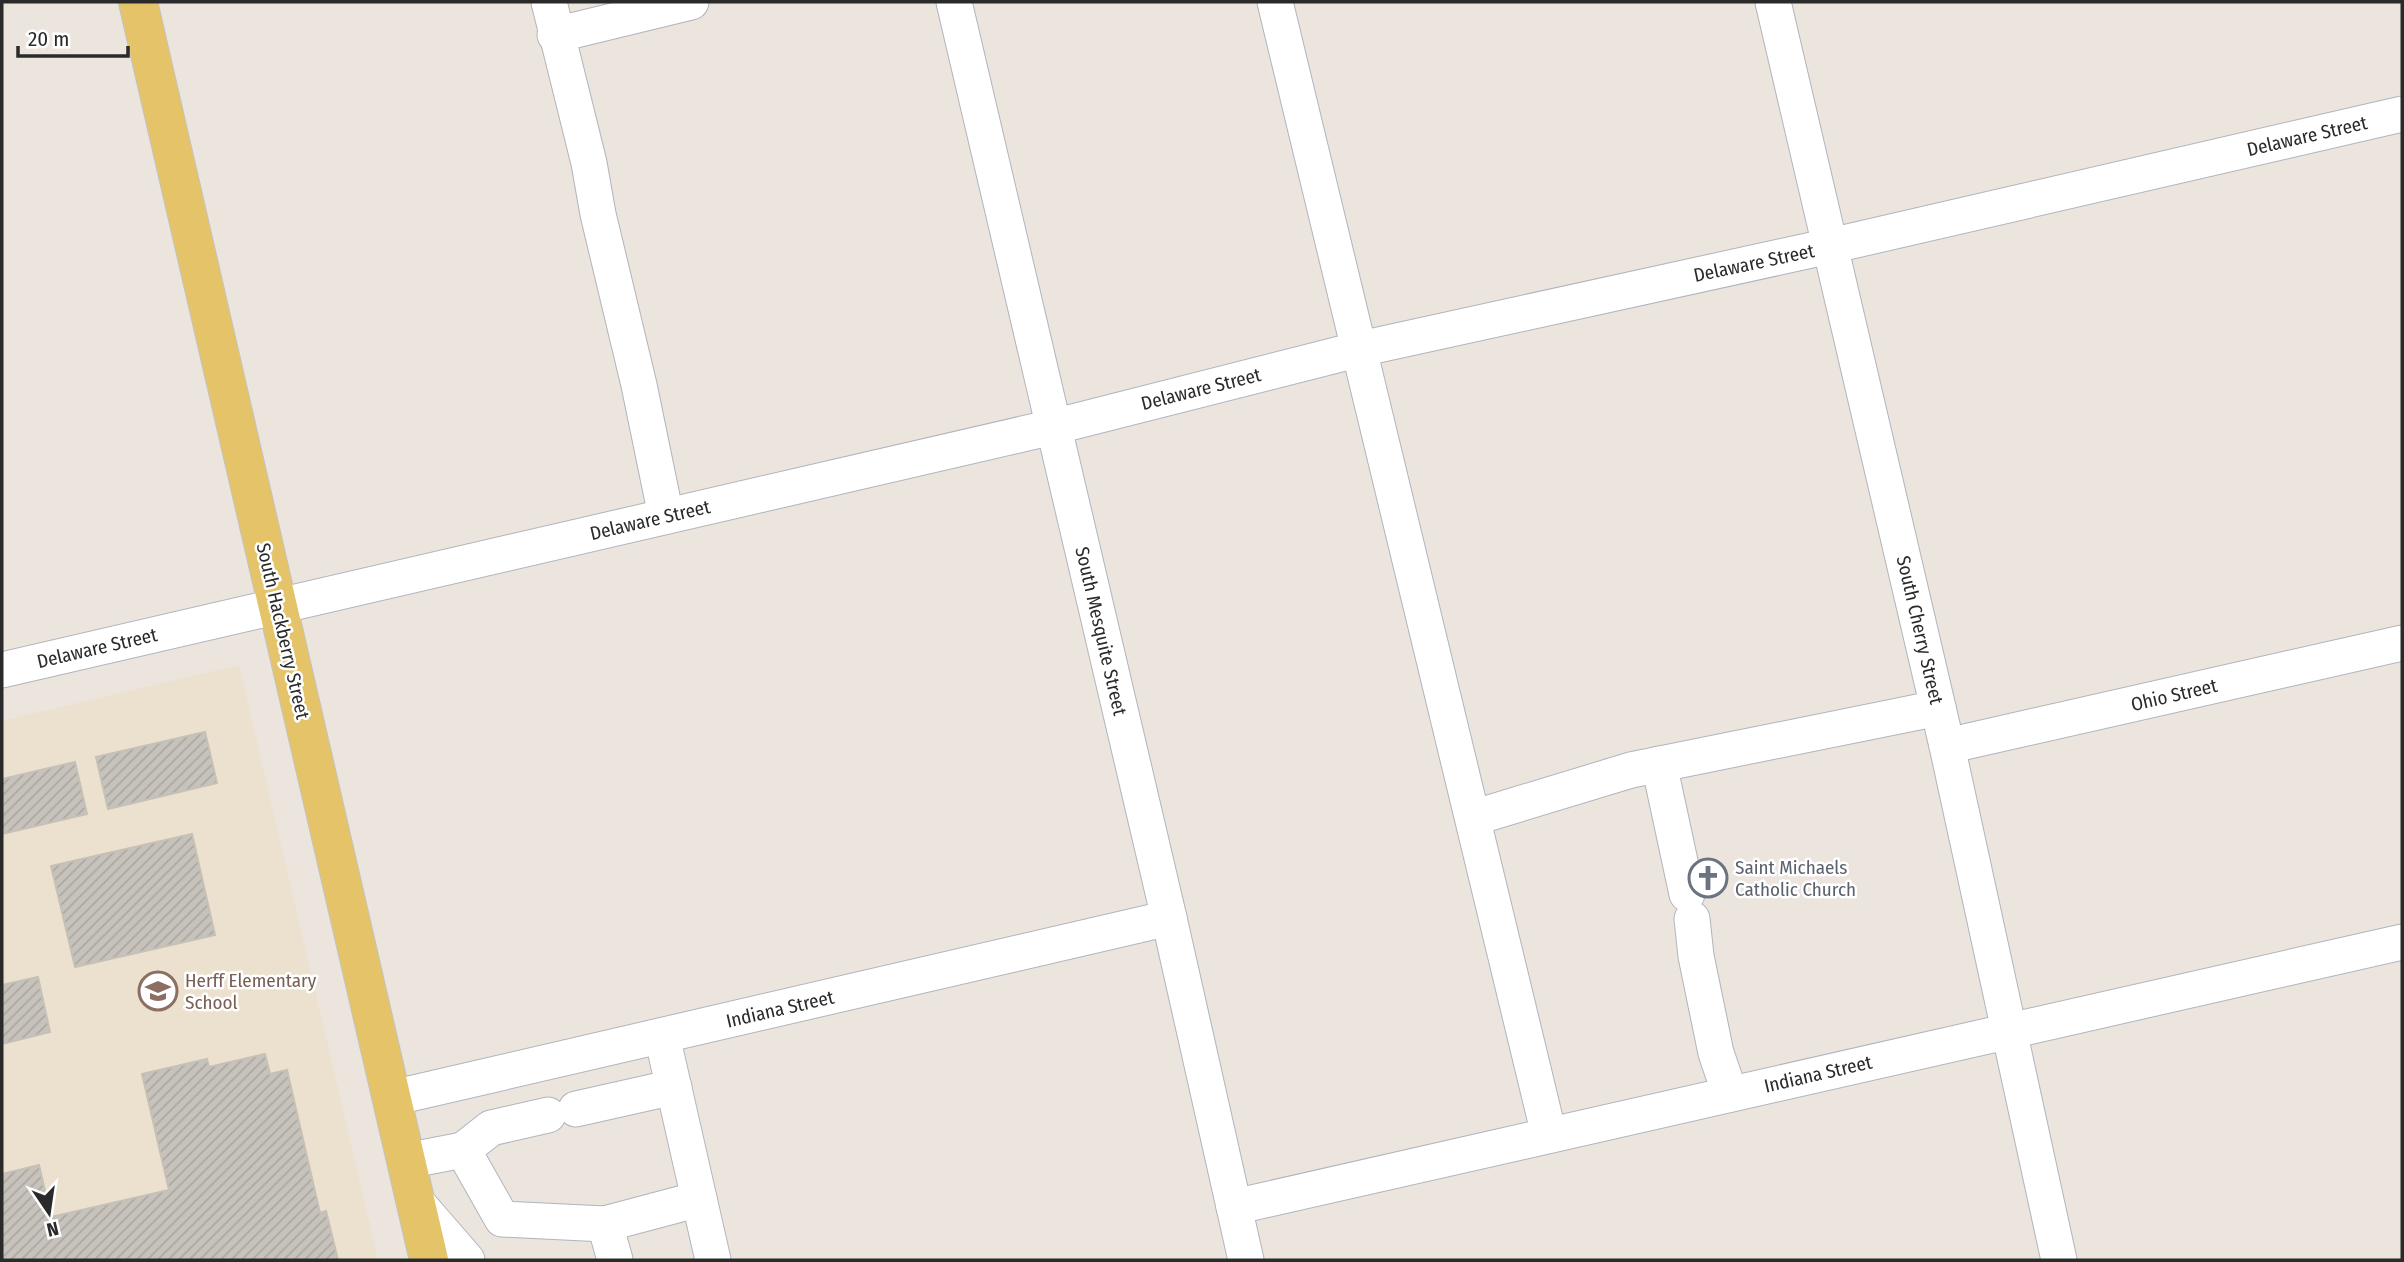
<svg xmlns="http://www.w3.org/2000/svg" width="2404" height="1262" font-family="'Fira Sans Condensed',sans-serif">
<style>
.education{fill:#ebe1ce}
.building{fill:url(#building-hatch);stroke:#c6c0b7;stroke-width:2}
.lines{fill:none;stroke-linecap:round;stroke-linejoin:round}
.minor-casing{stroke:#b1b4bd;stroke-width:37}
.major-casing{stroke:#c3c3c3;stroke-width:40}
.minor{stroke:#fff;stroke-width:35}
.major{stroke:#e5c469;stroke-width:38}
.labels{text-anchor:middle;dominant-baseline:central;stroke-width:5;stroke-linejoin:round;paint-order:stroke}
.street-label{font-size:19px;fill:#2a2a2a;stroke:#fff}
.worship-label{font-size:19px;fill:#5b616d;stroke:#fff;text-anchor:start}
.education-label{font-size:19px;fill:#785e54;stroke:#fff;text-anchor:start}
</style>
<defs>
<pattern id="building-hatch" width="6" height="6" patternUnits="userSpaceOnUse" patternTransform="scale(1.75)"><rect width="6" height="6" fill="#c7c3bc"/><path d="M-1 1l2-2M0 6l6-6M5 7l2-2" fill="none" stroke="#aba8a2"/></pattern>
</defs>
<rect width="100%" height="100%" fill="#ebe5dd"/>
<path class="education" d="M239 665 378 1260H2V721Z"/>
<g class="building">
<path d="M205 732 217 783 108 809 96 757Z"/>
<path d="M75 762 87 814 2 834V779Z"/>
<path d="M192 834 215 935 75 967 51 866Z"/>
<path d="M38 977 50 1032 2 1044V985Z"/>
<path d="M265 1054 270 1074 287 1070 320 1213 326 1211 338 1260H2V1174L39 1165 51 1217 169 1190 142 1074 207 1059 209 1067Z"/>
</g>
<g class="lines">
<defs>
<g id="minor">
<path d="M549 2 589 163 598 214 639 385 666 516"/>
<path d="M954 2 1169 918 1246 1260"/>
<path d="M1275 2 1549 1135"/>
<path d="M1773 2 1947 746 2059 1260"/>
<path d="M555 35 691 2"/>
<path d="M2 670 1053 427 1360 349 1830 246 2402 114"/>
<path d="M1947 746 2402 643"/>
<path d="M1659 764 1687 894"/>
<path d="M1473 818 1631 770 1938 708"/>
<path d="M1692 919 1696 956 1716 1053 1730 1094"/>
<path d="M662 1036 713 1260"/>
<path d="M392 1098 1169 918"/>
<path d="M576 1109 674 1087"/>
<path d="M463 1150 491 1128 548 1115"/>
<path d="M406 1161 463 1150 502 1219 605 1224"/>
<path d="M415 1200 467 1260"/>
<path d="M1234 1207 2402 942"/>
<path d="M615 1260 605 1224 699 1199"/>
</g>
<path id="major" d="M138 2 429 1260"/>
</defs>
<use href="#minor" class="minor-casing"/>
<use href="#major" class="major-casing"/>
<use href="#minor" class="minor"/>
<use href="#major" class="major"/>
</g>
<defs>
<symbol id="church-ring" viewBox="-11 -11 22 22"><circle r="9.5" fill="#fff" stroke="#6b7280" stroke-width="1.5"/><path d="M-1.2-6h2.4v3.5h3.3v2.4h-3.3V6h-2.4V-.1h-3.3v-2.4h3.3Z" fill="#6b7280"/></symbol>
<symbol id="school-ring" viewBox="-11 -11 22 22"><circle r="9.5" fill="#fff" stroke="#8d6e63" stroke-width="1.5"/><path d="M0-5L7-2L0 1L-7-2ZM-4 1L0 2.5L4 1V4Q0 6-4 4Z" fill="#8d6e63"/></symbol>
</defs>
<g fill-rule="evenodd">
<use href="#church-ring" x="1686" y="856" width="44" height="44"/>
<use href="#school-ring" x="136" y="969" width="44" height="44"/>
</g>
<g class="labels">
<g class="street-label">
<text transform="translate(2307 136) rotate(-13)">Delaware Street</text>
<text transform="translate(1754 263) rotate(-12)">Delaware Street</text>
<text transform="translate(1201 389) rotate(-14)">Delaware Street</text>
<text transform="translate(650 520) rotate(-13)">Delaware Street</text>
<text transform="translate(1920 630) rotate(77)">South Cherry Street</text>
<text transform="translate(283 631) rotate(77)">South Hackberry Street</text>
<text transform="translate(1101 631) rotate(77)">South Mesquite Street</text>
<text transform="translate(97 648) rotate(-13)">Delaware Street</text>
<text transform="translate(2174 695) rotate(-13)">Ohio Street</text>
<text transform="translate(780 1009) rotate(-13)">Indiana Street</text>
<text transform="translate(1818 1074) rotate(-13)">Indiana Street</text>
</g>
<g class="worship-label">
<text x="1735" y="867">Saint Michaels<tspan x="1735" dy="22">Catholic Church</tspan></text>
</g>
<g class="education-label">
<text x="185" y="980">Herff Elementary<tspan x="185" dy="22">School</tspan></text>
</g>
</g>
<rect width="2404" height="1262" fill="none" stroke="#2a2a2a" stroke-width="7"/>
<g transform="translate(49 1213) rotate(167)" stroke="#ffffff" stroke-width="5" paint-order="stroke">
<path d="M0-5L12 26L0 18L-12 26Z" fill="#2a2a2a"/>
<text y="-10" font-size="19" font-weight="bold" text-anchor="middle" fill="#2a2a2a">N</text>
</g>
<path d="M18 46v10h110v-10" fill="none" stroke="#2a2a2a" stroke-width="3.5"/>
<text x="28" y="46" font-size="21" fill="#2a2a2a" stroke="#ffffff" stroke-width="5" paint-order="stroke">20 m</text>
</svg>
